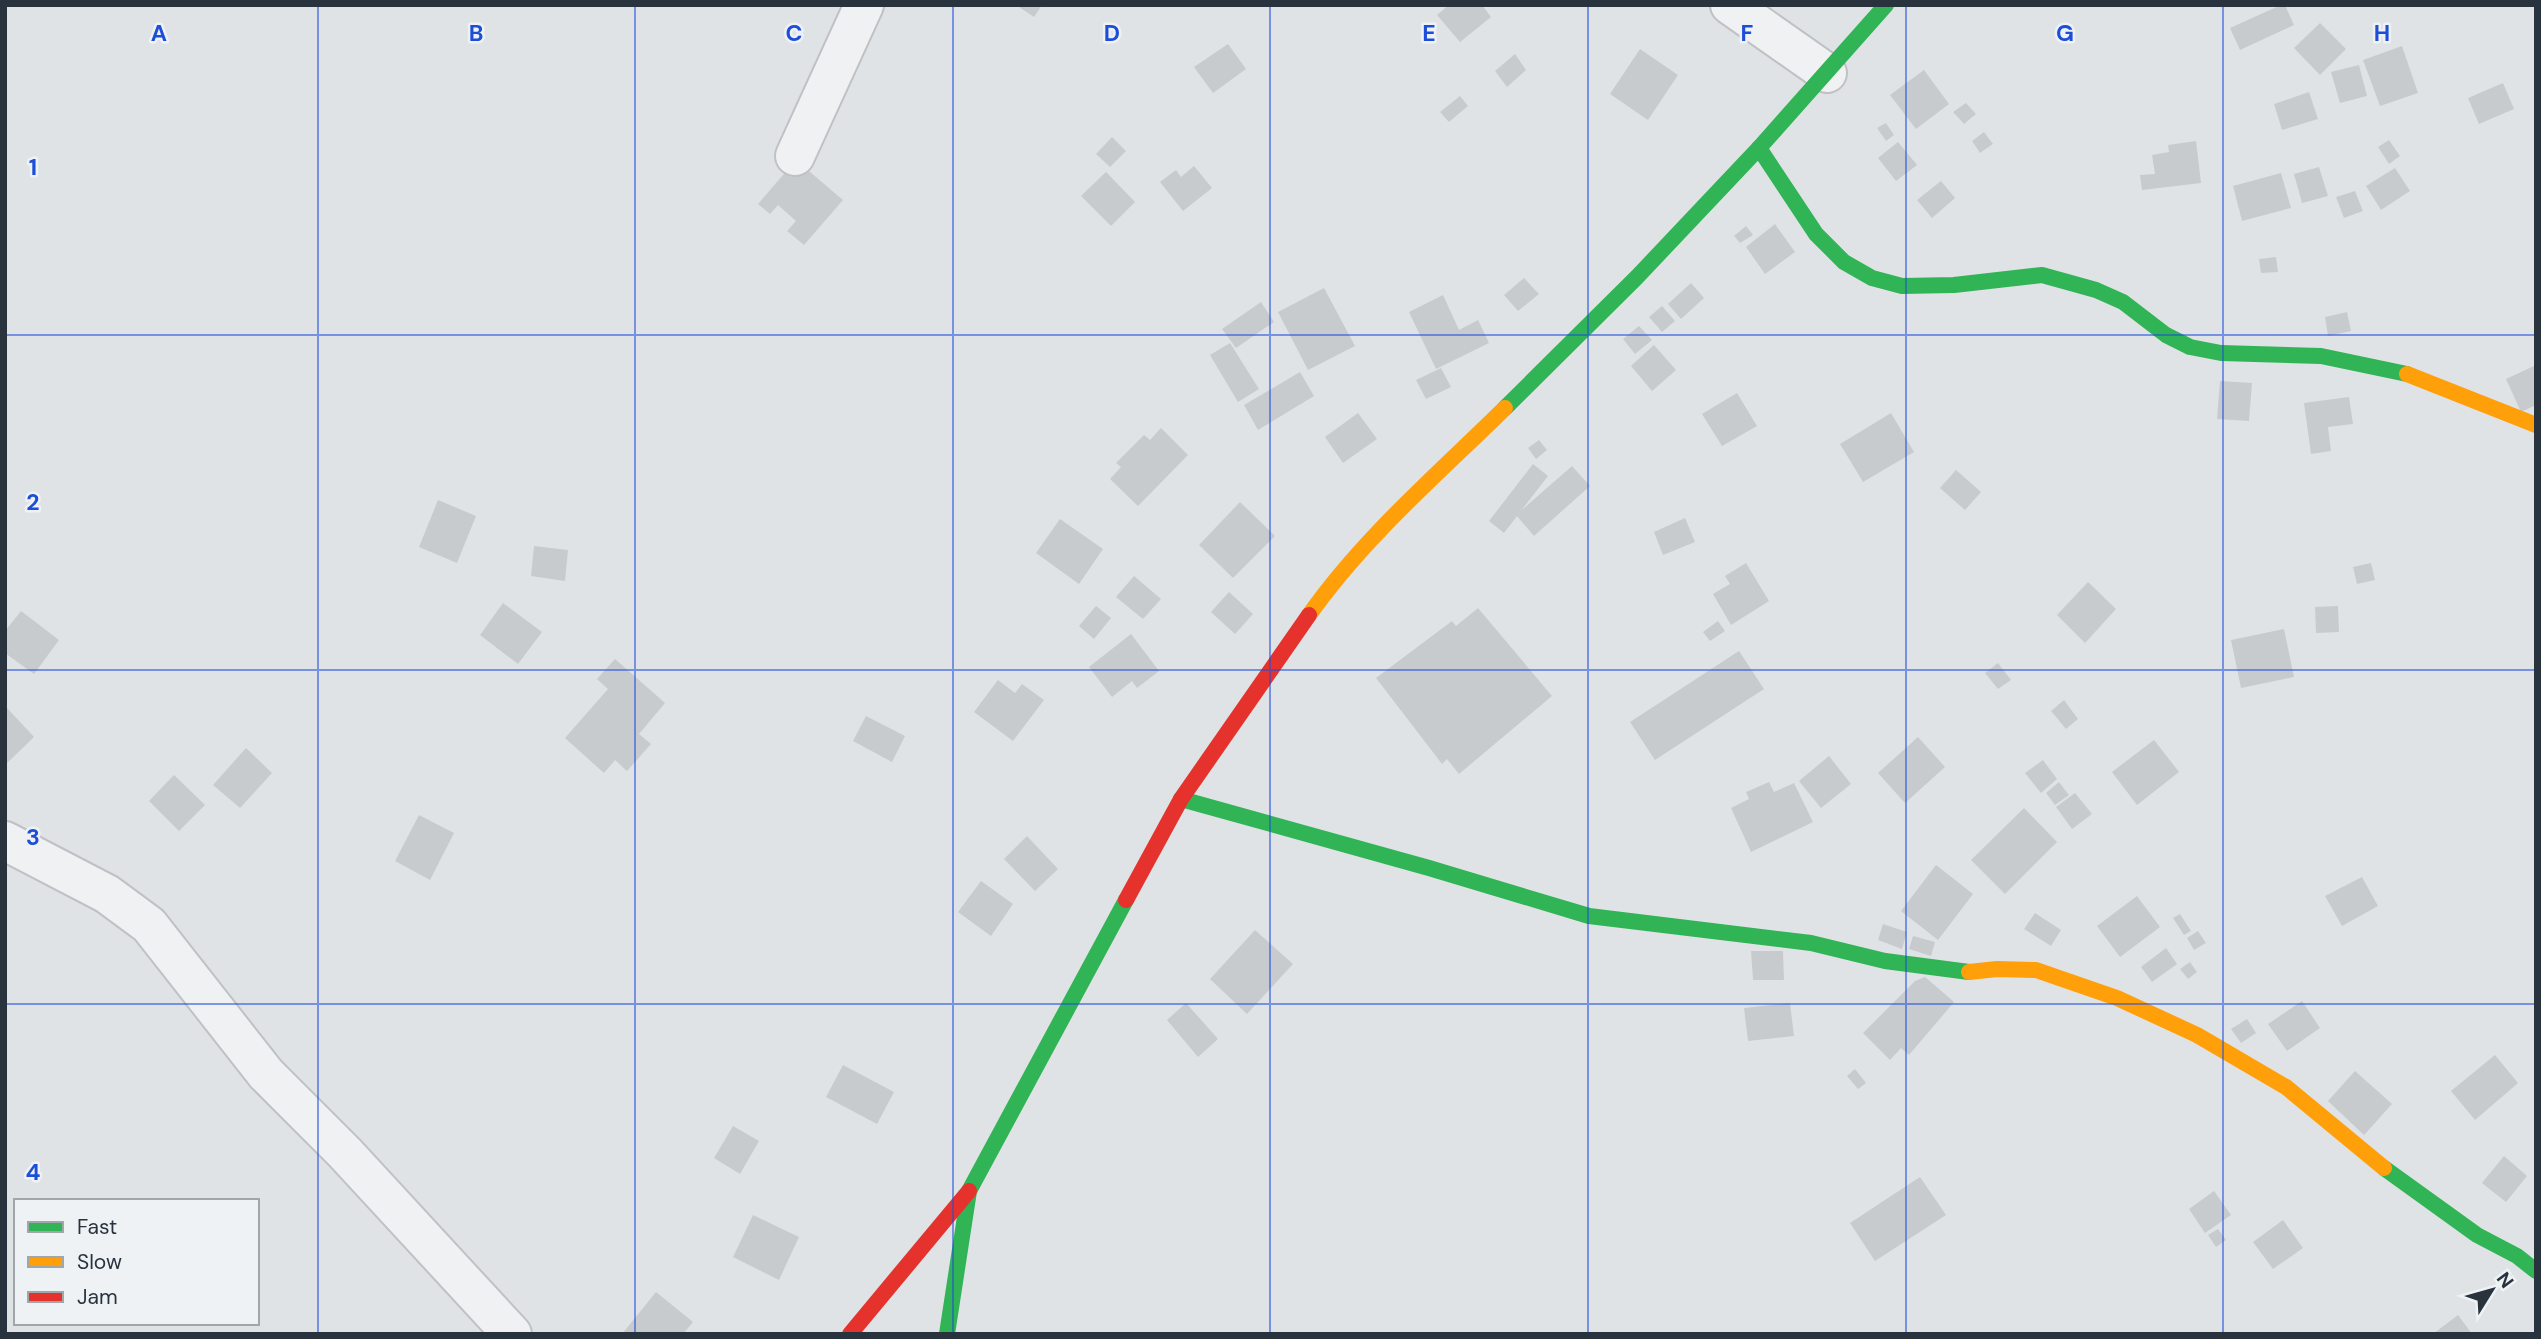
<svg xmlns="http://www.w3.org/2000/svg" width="2541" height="1339" font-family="'DM Sans',sans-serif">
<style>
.building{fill:#c8cbce}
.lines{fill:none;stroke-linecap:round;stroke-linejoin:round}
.street-casing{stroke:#bfc1c4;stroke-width:42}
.street{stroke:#f0f1f2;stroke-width:38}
.fast{stroke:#30b455;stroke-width:16}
.slow{stroke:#ff9f0a;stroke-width:16}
.jam{stroke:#e5322d;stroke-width:16}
.grid{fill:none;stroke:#1d4ed8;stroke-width:2;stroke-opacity:0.55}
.grid-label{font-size:23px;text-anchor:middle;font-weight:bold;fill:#1d4ed8;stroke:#eef2f5;stroke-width:5;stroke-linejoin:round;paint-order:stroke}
</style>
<rect width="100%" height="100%" fill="#e0e3e6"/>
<g class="building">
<path d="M1016 5H1042L1034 17Z"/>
<path d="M1449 5H1482L1491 17 1460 42 1437 15Z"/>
<path d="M2281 5H2285L2294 25 2240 50 2230 28Z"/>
<path d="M2320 23 2346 49 2320 75 2294 48Z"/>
<path d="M1228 44 1246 69 1213 93 1194 67Z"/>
<path d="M2402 46 2418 93 2380 106 2363 60Z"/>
<path d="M1640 49 1678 75 1648 120 1610 94Z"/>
<path d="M1515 54 1526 70 1507 87 1495 71Z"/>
<path d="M2359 65 2367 96 2340 103 2331 72Z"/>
<path d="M1924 70 1949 104 1916 129 1890 95Z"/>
<path d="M2503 83 2514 109 2479 124 2468 98Z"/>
<path d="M2309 92 2318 119 2282 130 2274 104Z"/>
<path d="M1460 96 1468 106 1449 122 1440 112Z"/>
<path d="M1966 103 1976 114 1964 124 1953 112Z"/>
<path d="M1886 123 1894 135 1886 141 1877 128Z"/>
<path d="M1984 132 1993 144 1980 153 1972 141Z"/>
<path d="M1112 137 1126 151 1110 167 1096 154Z"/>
<path d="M2389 140 2400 156 2389 164 2378 147Z"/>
<path d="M2196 141 2201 183 2142 190 2140 175 2155 174 2152 155 2169 152 2168 145Z"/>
<path d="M1898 142 1917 165 1896 181 1878 158Z"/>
<path d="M796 160 843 200 804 245 787 231 796 221 778 205 770 214 758 204Z"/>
<path d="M1194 166 1212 188 1183 211 1160 182 1176 170 1181 177Z"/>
<path d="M2319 167 2328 196 2302 203 2294 174Z"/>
<path d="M2395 168 2410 191 2381 210 2366 186Z"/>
<path d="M1106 172 1135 202 1111 226 1081 196Z"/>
<path d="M2281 173 2291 208 2242 221 2233 186Z"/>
<path d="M1941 181 1955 198 1932 218 1917 200Z"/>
<path d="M2355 191 2363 211 2344 218 2336 197Z"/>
<path d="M1775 224 1795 252 1765 274 1746 247Z"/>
<path d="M1746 226 1753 235 1740 243 1734 236Z"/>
<path d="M2276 257 2278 272 2261 273 2259 259Z"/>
<path d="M1524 278 1539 294 1518 311 1504 295Z"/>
<path d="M1691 283 1704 298 1681 319 1668 304Z"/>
<path d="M1324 288 1355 346 1308 370 1278 312Z"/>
<path d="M1443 295 1459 330 1478 320 1489 343 1436 369 1409 312Z"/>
<path d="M1261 302 1274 322 1236 348 1222 329Z"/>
<path d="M1662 306 1675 321 1662 332 1649 317Z"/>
<path d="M2347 312 2351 331 2328 336 2325 317Z"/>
<path d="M1639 326 1652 340 1635 354 1623 339Z"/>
<path d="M1230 343 1259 389 1238 402 1210 355Z"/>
<path d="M1654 345 1676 370 1652 391 1631 366Z"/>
<path d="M2536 365V405L2521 412 2506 379Z"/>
<path d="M1441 368 1451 387 1426 399 1416 380Z"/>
<path d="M1300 372 1314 396 1258 430 1244 405Z"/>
<path d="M2220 381 2252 383 2249 421 2217 419Z"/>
<path d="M1737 393 1757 426 1722 446 1702 414Z"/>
<path d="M2349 397 2353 424 2328 427 2331 451 2311 454 2304 403Z"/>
<path d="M1358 413 1377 439 1343 463 1325 437Z"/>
<path d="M1891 413 1914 452 1863 482 1840 444Z"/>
<path d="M1161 428 1188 455 1138 506 1110 479 1121 467 1116 463 1144 435 1150 440Z"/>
<path d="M1539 440 1547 450 1536 459 1528 448Z"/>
<path d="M1533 464 1548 476 1504 533 1489 521Z"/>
<path d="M1572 466 1590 486 1534 536 1516 515Z"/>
<path d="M1956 470 1981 492 1965 510 1940 488Z"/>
<path d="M438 500 476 516 457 563 419 547Z"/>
<path d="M1240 502 1275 536 1233 578 1199 545Z"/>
<path d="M1685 518 1695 542 1663 555 1654 532Z"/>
<path d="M1060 519 1103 549 1079 584 1036 553Z"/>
<path d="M534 546 568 550 565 581 531 576Z"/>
<path d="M1746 563 1769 601 1731 625 1713 594 1730 584 1725 576Z"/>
<path d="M2371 563 2375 580 2357 584 2353 567Z"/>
<path d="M1134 576 1161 599 1143 619 1116 597Z"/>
<path d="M2088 582 2116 609 2085 643 2057 615Z"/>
<path d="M1229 592 1253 614 1235 634 1211 612Z"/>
<path d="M503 603 542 632 518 664 480 635Z"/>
<path d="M1096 606 1111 618 1094 639 1079 626Z"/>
<path d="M2338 606 2339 632 2316 633 2315 607Z"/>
<path d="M1478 608 1552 696 1459 774 1447 759 1442 764 1376 678 1452 621 1456 626Z"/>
<path d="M21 611 59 640 34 674 5 653V631Z"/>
<path d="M1718 621 1725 631 1710 641 1703 632Z"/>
<path d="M2284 629 2294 677 2241 688 2231 640Z"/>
<path d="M1131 634 1159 671 1137 688 1132 681 1112 697 1089 667Z"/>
<path d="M1739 651 1764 689 1655 760 1630 722Z"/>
<path d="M615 659 665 703 639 734 651 744 627 771 615 760 604 773 565 738 608 689 597 679Z"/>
<path d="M1998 663 2011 680 1998 689 1985 673Z"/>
<path d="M998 680 1015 693 1022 684 1044 700 1013 741 974 712Z"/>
<path d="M2064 700 2078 719 2066 729 2051 711Z"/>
<path d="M7 708 34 737 5 765V710Z"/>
<path d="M866 716 905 736 892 762 853 741Z"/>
<path d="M1918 737 1945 767 1905 803 1878 773Z"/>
<path d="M2154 740 2179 772 2137 805 2112 772Z"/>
<path d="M246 748 272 773 240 808 213 785Z"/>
<path d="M1829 756 1851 784 1821 808 1799 781Z"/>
<path d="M2043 760 2057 779 2041 793 2025 773Z"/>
<path d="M174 775 205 805 179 831 149 801Z"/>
<path d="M1769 782 1774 792 1794 783 1813 822 1751 852 1731 808 1749 799 1746 792Z"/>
<path d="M2059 782 2069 795 2055 805 2046 793Z"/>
<path d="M2075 793 2092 814 2072 829 2056 807Z"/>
<path d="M2024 808 2057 842 2005 894 1971 860Z"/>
<path d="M419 815 454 833 430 880 395 861Z"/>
<path d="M1027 836 1058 869 1035 891 1004 859Z"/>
<path d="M1936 865 1973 894 1938 940 1901 911Z"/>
<path d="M2362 877 2378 906 2342 926 2325 896Z"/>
<path d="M981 881 1013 904 991 936 958 912Z"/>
<path d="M2137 896 2160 927 2120 957 2097 926Z"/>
<path d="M2035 913 2061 930 2051 946 2024 929Z"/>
<path d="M2180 914 2191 931 2184 935 2173 918Z"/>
<path d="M1883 924 1907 932 1902 949 1878 940Z"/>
<path d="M1255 930 1293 964 1247 1014 1210 979Z"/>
<path d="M2198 931 2206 943 2194 950 2187 938Z"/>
<path d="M1913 936 1935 942 1931 956 1909 949Z"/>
<path d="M2166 948 2177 964 2152 982 2141 967Z"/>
<path d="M1751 951H1783L1784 980H1753Z"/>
<path d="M2190 962 2197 972 2188 979 2180 969Z"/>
<path d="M1925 977 1954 1002 1909 1055 1901 1048 1890 1060 1863 1033 1915 981Z"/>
<path d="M2302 1001 2320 1028 2287 1051 2268 1024Z"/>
<path d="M1186 1003 1218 1039 1198 1057 1167 1020Z"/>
<path d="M1790 1003 1794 1036 1748 1041 1744 1008Z"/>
<path d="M2247 1019 2256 1033 2241 1043 2231 1029Z"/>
<path d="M2495 1055 2518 1083 2475 1120 2451 1091Z"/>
<path d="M843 1065 894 1092 877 1124 826 1097Z"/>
<path d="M1855 1069 1866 1083 1858 1089 1847 1076Z"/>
<path d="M2355 1071 2392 1104 2364 1135 2328 1101Z"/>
<path d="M733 1126 759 1141 740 1174 714 1158Z"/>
<path d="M2504 1156 2527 1176 2506 1202 2482 1183Z"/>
<path d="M1920 1177 1946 1215 1875 1261 1850 1223Z"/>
<path d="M2214 1191 2231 1215 2205 1233 2189 1209Z"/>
<path d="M753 1215 799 1237 779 1280 733 1257Z"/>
<path d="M2283 1220 2303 1248 2273 1269 2253 1242Z"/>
<path d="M2218 1229 2226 1240 2216 1247 2208 1235Z"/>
<path d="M656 1292 693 1322 683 1334H622Z"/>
<path d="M2458 1315 2472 1334H2433Z"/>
</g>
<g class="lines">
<defs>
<g id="street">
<path d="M1730 5 1827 73"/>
<path d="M795 156 864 5"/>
<path d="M5 841 107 894 149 925 266 1074 345 1153 512 1334"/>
</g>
</defs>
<use href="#street" class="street-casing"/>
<use href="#street" class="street"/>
<g class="fast">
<path d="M1759 148 1816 234 1844 262 1872 278 1902 286 1954 285 2042 275 2096 290 2123 302 2166 335 2190 347 2221 353 2321 356 2407 374"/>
<path d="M1505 408 1637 277 1759 148 1886 5"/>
<path d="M1181 799 1429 868 1589 916 1811 943 1885 961 1969 972"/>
<path d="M2384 1168 2477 1235 2517 1256 2536 1271"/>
<path d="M947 1334 969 1191 1126 900"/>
</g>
<g class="slow">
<path d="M2407 374 2536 425"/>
<path d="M1309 615C1364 537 1438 474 1505 408"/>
<path d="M1969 972 1997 969 2036 970 2117 998 2197 1035 2286 1087 2384 1168"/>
</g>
<g class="jam">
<path d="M1126 900 1181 799 1309 615"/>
<path d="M850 1334 969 1191"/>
</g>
</g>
<path class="grid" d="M318 5V1334M635 5V1334M953 5V1334M1270 5V1334M1588 5V1334M1906 5V1334M2223 5V1334M5 335H2536M5 670H2536M5 1004H2536"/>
<g class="grid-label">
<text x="159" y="41">A</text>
<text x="476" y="41">B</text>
<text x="794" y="41">C</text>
<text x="1112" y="41">D</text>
<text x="1429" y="41">E</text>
<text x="1747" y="41">F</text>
<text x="2065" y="41">G</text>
<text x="2382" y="41">H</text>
<text x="33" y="175">1</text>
<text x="33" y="510">2</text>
<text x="33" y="845">3</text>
<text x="33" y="1180">4</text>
</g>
<rect width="2541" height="1339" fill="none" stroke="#28333e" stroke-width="14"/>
<rect x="14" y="1199" width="245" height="126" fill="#eef2f5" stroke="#9fa6ac" stroke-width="2"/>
<rect x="28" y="1222" width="35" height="10" fill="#30b455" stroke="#9fa6ac" stroke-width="2"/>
<text x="77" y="1234" font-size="21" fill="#28333e">Fast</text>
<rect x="28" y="1257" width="35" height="10" fill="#ff9f0a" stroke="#9fa6ac" stroke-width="2"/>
<text x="77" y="1269" font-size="21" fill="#28333e">Slow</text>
<rect x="28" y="1292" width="35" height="10" fill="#e5322d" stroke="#9fa6ac" stroke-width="2"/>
<text x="77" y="1304" font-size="21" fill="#28333e">Jam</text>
<g transform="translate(2492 1290) rotate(53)" stroke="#eef2f5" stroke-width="5" paint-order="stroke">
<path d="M0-5L12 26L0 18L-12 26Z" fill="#28333e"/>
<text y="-10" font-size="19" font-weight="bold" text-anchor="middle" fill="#28333e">N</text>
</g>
</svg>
